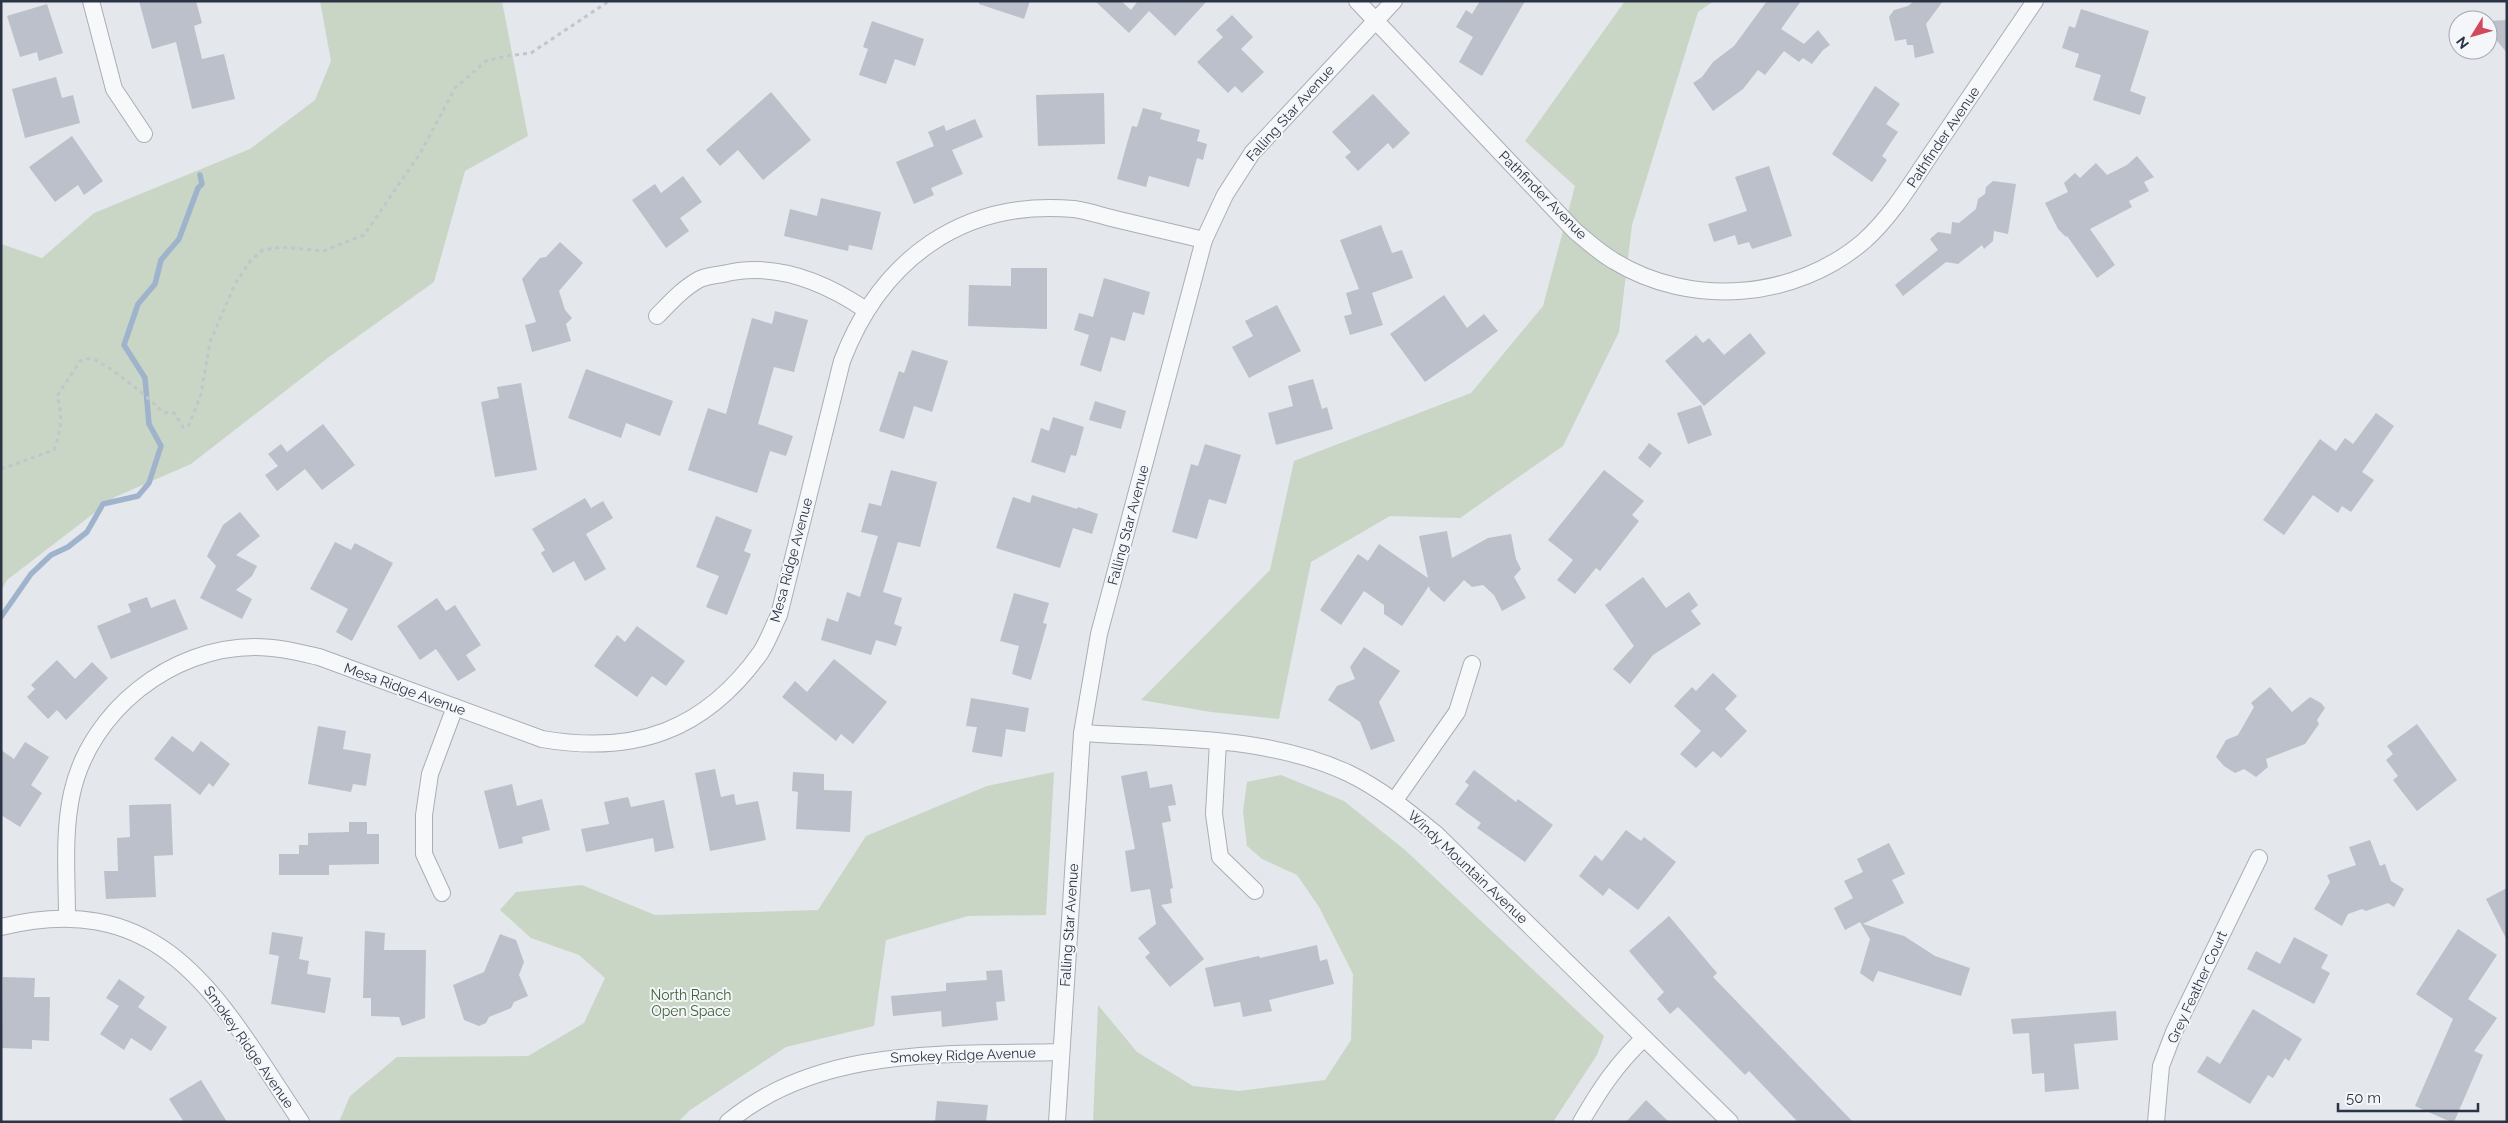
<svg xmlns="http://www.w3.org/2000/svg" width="2508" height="1123" font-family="Raleway,sans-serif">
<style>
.green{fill:#c9d6c5}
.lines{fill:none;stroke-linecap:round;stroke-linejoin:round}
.stream{stroke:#9fb4cc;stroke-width:5.5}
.building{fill:#bbc0ca}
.minor-casing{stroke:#a9aeb7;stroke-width:18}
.path{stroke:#c2c5cb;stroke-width:3;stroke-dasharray:4 4;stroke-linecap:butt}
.minor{stroke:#f7f8fa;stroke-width:16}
.labels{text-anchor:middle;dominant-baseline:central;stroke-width:4;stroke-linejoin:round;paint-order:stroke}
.street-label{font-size:14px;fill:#2b3445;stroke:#f4f6f9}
.park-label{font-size:14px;fill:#3f6138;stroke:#f4f6f9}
</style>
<rect width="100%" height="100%" fill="#e4e7ec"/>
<g class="green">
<path d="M320 1H502L528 136 465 171 434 282 329 357 191 464 115 497 7 580 1 591V244L42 258 94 213 250 149 315 100 331 61Z"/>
<path d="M1625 1H1714L1698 12 1632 225 1619 332 1563 446 1460 518 1390 516 1311 562 1279 719 1211 712 1141 700 1270 570 1294 461 1471 393 1543 306 1575 186 1525 141Z"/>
<path d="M1054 772 1046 915 968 916 886 940 874 1026 786 1047 690 1110 678 1122H339L350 1096 397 1057 528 1056 584 1023 605 978 579 955 531 938 500 910 516 892 582 885 655 915 818 910 866 836 987 786Z"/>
<path d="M1281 775 1344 801 1405 850 1604 1036 1597 1055 1553 1122H1093L1098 1005 1137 1052 1193 1086 1239 1091 1325 1080 1351 1040 1353 974 1319 907 1297 875 1262 859 1247 846 1243 811 1247 782Z"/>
</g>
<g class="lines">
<path class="stream" d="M1 617 31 574 51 555 68 547 87 532 103 504 138 496 149 483 161 446 149 424 145 378 124 345 138 304 155 284 161 260 179 239 198 188 202 184 200 175"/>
</g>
<g class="building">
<path d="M139 1H196L202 23 194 26 202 59 224 54 235 99 192 109 176 42 152 49Z"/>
<path d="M979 1H1030L1024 19 979 4Z"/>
<path d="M1095 1H1121L1131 10 1138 1H1207L1175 36 1149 11 1129 33Z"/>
<path d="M1480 1H1525L1482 76 1459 62 1473 37 1456 27 1466 10 1472 14Z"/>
<path d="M1767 1H1801L1781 29 1804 44 1818 30 1830 45 1823 50 1812 64 1803 58 1799 62 1784 51 1765 75 1758 70 1743 89 1713 111 1693 83 1702 77 1713 62 1734 46Z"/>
<path d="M1914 1H1943L1926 24 1934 53 1915 58 1913 45H1907L1906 39 1895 41 1889 17 1894 10 1908 6Z"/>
<path d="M47 4 63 53 39 61 37 52 20 57 7 16Z"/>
<path d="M2081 9 2149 31 2130 91 2146 97 2140 115 2093 100 2101 75 2075 67 2079 54 2062 48 2069 26 2075 28Z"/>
<path d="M1232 15 1253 37 1241 49 1264 72 1242 93 1235 86 1228 93 1197 62 1223 37 1216 30Z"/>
<path d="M2507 20V53L2488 30V21Z"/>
<path d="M872 21 924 39 915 66 895 59 886 84 859 75 868 49 863 47Z"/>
<path d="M56 77 62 98 73 95 80 123 25 138 12 89Z"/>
<path d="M1875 86 1900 104 1886 124 1898 132 1882 156 1887 160 1872 182 1832 154Z"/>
<path d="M771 92 811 140 763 180 738 150 720 166 706 150Z"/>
<path d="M1104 93 1105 144 1038 146 1036 95Z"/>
<path d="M1373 94 1410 133 1393 149 1388 143 1358 171 1345 157 1351 152 1332 132Z"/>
<path d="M1143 108 1162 113 1160 119 1200 130 1197 141 1207 144 1203 160 1197 158 1189 187 1149 176 1146 187 1117 179 1132 126 1137 127Z"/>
<path d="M975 119 983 137 952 150 963 174 931 188 934 195 914 204 896 162 934 146 928 132 944 125 946 131Z"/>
<path d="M72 136 103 181 84 195 78 185 55 202 29 167Z"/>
<path d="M2137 156 2154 177 2144 182 2149 191 2129 201 2132 207 2090 229 2115 265 2097 278 2067 236 2066 237 2058 229 2045 203 2068 192 2064 183 2075 173 2080 178 2096 163 2107 175 2127 165Z"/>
<path d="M1769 166 1792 236 1752 249 1749 242 1738 245 1735 235 1714 242 1708 224 1747 211 1735 177Z"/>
<path d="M683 176 702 202 680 218 689 231 666 248 632 200 655 184 661 193Z"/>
<path d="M1993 181 2016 184 2008 234 1994 231 1993 241 1984 249 1982 245 1958 264 1946 262 1903 296 1895 285 1938 250 1930 239 1938 232 1951 234 1952 222 1959 223 1976 209 1978 199 1985 194 1986 187Z"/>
<path d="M821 198 881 212 872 250 849 245 848 251 784 236 790 209 817 216Z"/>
<path d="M1381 225 1392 253 1402 250 1413 278 1372 293 1383 325 1350 335 1344 316 1352 314 1346 293 1359 289 1340 240Z"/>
<path d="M560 242 583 263 559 291 565 310 572 318 566 324 571 341 532 352 525 325 536 322 522 279 540 258 546 257Z"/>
<path d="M1011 268H1047V329L968 326 969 285 1011 286Z"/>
<path d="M1104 278 1150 292 1144 315 1133 312 1125 341 1111 337 1101 372 1080 365 1089 335 1074 330 1079 313 1093 317Z"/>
<path d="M1444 295 1467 328 1484 314 1498 331 1425 382 1390 334Z"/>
<path d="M1277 305 1301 351 1249 378 1232 347 1253 336 1245 321Z"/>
<path d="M775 311 808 320 794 372 774 367 758 424 793 436 786 456 770 451 757 493 688 470 708 408 726 414 752 318 772 324Z"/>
<path d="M1750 333 1766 353 1704 406 1665 361 1696 335 1703 343 1709 338 1724 355Z"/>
<path d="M912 350 948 361 932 412 914 406 904 439 879 431 899 371 904 373Z"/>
<path d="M586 369 673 401 660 436 626 423 621 438 568 418Z"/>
<path d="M1313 379 1322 409 1327 407 1333 429 1276 445 1268 413 1293 406 1288 386Z"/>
<path d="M521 383 537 470 495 477 481 402 499 398 497 387Z"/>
<path d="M1095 401 1126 411 1121 429 1089 420Z"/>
<path d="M1701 405 1712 435 1688 444 1677 413Z"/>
<path d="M2376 413 2394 426 2362 472 2374 480 2351 512 2342 506 2338 513 2313 495 2284 535 2263 520 2320 439 2336 451 2345 438 2353 444Z"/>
<path d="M1053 417 1084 427 1076 456 1071 455 1065 473 1031 462 1041 428 1049 431Z"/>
<path d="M323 424 355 465 322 490 305 469 277 491 265 475 278 466 268 454 281 444 287 452Z"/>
<path d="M1649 443 1662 453 1650 468 1638 458Z"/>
<path d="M1205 444 1241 455 1226 504 1209 499 1197 539 1172 532 1191 464 1198 466Z"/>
<path d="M891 470 937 482 920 547 898 542 883 592 902 598 894 624 902 627 896 646 876 640 871 655 821 640 827 618 838 622 847 592 860 597 878 536 861 532 869 503 881 506Z"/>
<path d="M1604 470 1644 501 1632 515 1639 521 1600 571 1596 568 1575 594 1557 580 1573 560 1548 540Z"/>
<path d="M1032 495 1077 509 1078 507 1098 514 1092 534 1073 528 1060 568 996 548 1013 497 1030 503Z"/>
<path d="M585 498 591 508 603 501 613 518 586 534 606 569 585 581 574 561 553 573 541 553 545 550 532 529Z"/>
<path d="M240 512 260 536 236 555 257 566 252 576 236 590 252 599 242 619 200 598 216 566 207 556 223 525Z"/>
<path d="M716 516 752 530 744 551 751 554 727 615 706 607 719 576 696 567Z"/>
<path d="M1447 531 1452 558 1488 538 1511 534 1516 559 1521 569 1514 577 1526 598 1502 611 1494 595 1483 585 1472 587 1464 580 1444 602 1430 590 1429 586 1402 626 1384 614V605L1364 591 1341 625 1320 610 1358 554 1368 561 1379 544 1428 578 1419 536Z"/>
<path d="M335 542 351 550 355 543 393 563 352 641 336 632 348 609 310 589Z"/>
<path d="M1643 577 1666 608 1689 592 1698 605 1691 611 1701 624 1653 655 1630 684 1613 669 1634 646 1605 605Z"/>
<path d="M1014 593 1049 603 1043 623 1047 624 1031 680 1012 674 1019 646 1000 641Z"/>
<path d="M147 597 151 608 175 599 188 629 111 659 97 626 131 612 128 604Z"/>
<path d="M437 598 446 611 455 605 481 645 466 655 476 670 458 681 436 649 420 660 397 626Z"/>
<path d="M637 626 685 661 666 686 652 676 637 697 594 666 617 635 625 642Z"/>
<path d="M1364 647 1400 671 1379 702 1395 741 1371 750 1360 722 1328 700 1337 686 1355 679 1350 667Z"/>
<path d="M834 659 887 702 853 744 841 734 836 741 782 697 795 681 807 692Z"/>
<path d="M57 660 75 679 92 662 108 678 66 720 57 710 48 719 27 697 35 689 31 685Z"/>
<path d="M1713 673 1737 696 1725 709 1747 731 1721 758 1713 751 1696 768 1680 754 1701 731 1674 706 1692 687 1696 691Z"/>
<path d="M2270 687 2292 712 2310 697 2321 703 2325 708 2317 720 2319 724 2305 744 2266 759 2268 767 2256 777 2244 769 2235 773 2224 766 2216 757 2226 740 2238 735 2254 707 2251 703Z"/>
<path d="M971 698 1029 708 1025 732 1006 729 1002 757 972 752 977 727 966 726Z"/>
<path d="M2417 724 2457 780 2417 811 2393 780 2398 776 2386 760 2393 754 2387 746Z"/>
<path d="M318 726 346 731 343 749 371 754 366 786 353 784 351 792 308 784Z"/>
<path d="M172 736 193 752 201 741 230 764 213 787 209 783 200 795 154 759Z"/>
<path d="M25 742 49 757 31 785 42 793 20 827 1 815V750L14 759Z"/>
<path d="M715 769 721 797 734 794 736 805 758 801 766 840 710 851 695 773Z"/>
<path d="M1474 770 1516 802 1518 799 1553 825 1525 862 1477 828 1481 823 1455 804 1469 785 1465 782Z"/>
<path d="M1147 771 1150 788 1172 784 1176 805 1168 806 1171 821 1162 823 1173 888 1170 889 1172 903 1161 905 1204 959 1170 987 1145 957 1150 953 1138 938 1156 924 1150 889 1131 892 1125 851 1135 849 1121 776Z"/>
<path d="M793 772 824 774V790L852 791 850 832 796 829 798 792 792 791Z"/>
<path d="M512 784 517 806 542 799 550 830 522 837 523 843 499 849 484 791Z"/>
<path d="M628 797 631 807 664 800 674 848 655 852 653 838 586 852 581 829 609 824 604 802Z"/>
<path d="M171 804 173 855 154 856 156 897 106 899 104 871H118L117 838 130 837 129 805Z"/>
<path d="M349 822H367V834H379V864L329 865V875H279V854H299V845H308V833L349 832Z"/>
<path d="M1626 830 1641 841 1644 837 1676 862 1638 910 1609 888 1603 896 1579 876 1595 855 1602 861Z"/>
<path d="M2370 840 2380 866 2385 864 2391 881 2404 889 2394 907 2388 903 2366 911 2362 909 2348 914 2342 926 2314 909 2330 882 2327 875 2356 865 2349 847Z"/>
<path d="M1889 843 1905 874 1892 880 1904 903 1863 924 1904 936 1935 956 1970 968 1961 996 1878 971 1873 982 1860 973 1870 939 1860 922 1845 930 1834 908 1853 898 1844 881 1863 872 1857 859Z"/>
<path d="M2507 888V940L2486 899Z"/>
<path d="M1669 916 1717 973 1713 977 1853 1122H1798L1749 1071 1745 1075 1678 1007 1670 1014 1657 999 1664 992 1629 951Z"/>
<path d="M2458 929 2497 955 2468 999 2497 1018 2474 1051 2483 1055 2454 1122H2451L2415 1106 2453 1019 2416 994Z"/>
<path d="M365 931 385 933 384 950H426L425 1018 402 1026 399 1017 371 1016V998H363Z"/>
<path d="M272 932 303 937 299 959 309 961 307 974 331 978 325 1013 271 1004 279 956 269 954Z"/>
<path d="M500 934 516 940 524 962 519 975 528 996 514 1002 511 1008 489 1017 486 1023 479 1026 464 1020 453 985 484 972Z"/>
<path d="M2294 937 2328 955 2321 968 2330 973 2314 1004 2247 969 2256 951 2280 964Z"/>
<path d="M1317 945 1320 961 1327 959 1334 984 1269 1000 1272 1011 1243 1017 1240 1002 1214 1007 1205 968 1259 956 1260 958Z"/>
<path d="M1002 970 1005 1001 996 1002 998 1020 942 1027 941 1011 893 1016 891 996 946 991V983L987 980 986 971Z"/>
<path d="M3 977 35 978 34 997H50L49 1041 32 1040V1049L2 1048Z"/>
<path d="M119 979 145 997 138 1007 167 1027 151 1051 131 1038 124 1050 100 1034 119 1006 106 998Z"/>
<path d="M2253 1009 2302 1039 2289 1061 2285 1058 2273 1078 2268 1075 2250 1104 2197 1072 2207 1056 2220 1064Z"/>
<path d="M2116 1011 2118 1040 2074 1044 2079 1089 2045 1092 2044 1073 2032 1074 2029 1033 2013 1034 2011 1019Z"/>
<path d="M201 1080 227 1122H184L169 1099Z"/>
<path d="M1646 1100 1669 1122H1626Z"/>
<path d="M937 1101 988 1105 986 1122H935Z"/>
</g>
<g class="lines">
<defs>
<g id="minor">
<path d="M91 1 114 89 144 134"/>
<path d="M1357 1 1575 231C1587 241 1600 253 1614 261 1691 308 1795 300 1864 241 1893 215 1913 180 1935 148 1968 99 2002 50 2035 1"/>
<path d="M657 316C670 303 683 288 700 279 707 276 715 275 723 274 774 261 823 281 866 310"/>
<path d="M1082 733C1170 739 1266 735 1348 773 1381 789 1408 811 1436 834L1730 1122"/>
<path d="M1218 742 1214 814 1220 857 1255 891"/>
<path d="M1395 800 1457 712 1472 664"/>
<path d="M442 893 424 854V815L430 774 455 707"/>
<path d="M67 918C67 877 63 833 72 793 90 711 171 647 255 647 277 647 297 652 319 657L542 739C635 755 705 731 761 652 768 641 773 627 779 615L842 361C881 259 963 199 1074 209 1088 211 1102 216 1115 219 1145 226 1174 233 1204 240"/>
<path d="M1 927C168 886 222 1005 301 1122"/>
<path d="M728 1122C821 1045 949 1055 1061 1052"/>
<path d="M1057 1122 1082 733 1099 634 1204 240 1225 195 1252 153 1394 1"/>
<path d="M1581 1122C1600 1089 1616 1065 1644 1038"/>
<path d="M2156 1122 2161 1066 2174 1032 2259 858"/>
</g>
</defs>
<use href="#minor" class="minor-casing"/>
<path class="path" d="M1 469 54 450C61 431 63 415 57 396L80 361C84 360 88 358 92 359 105 362 154 401 162 412L174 413 183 427H188L201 394 210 342 235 284 251 260 263 250 281 247 323 251 364 235 421 152 455 88 486 61 506 56 531 53 609 1"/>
<use href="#minor" class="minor"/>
</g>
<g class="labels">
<g class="street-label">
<text transform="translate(1290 113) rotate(-48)">Falling Star Avenue</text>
<text transform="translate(1943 137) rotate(-56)">Pathfinder Avenue</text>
<text transform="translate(1543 195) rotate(45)">Pathfinder Avenue</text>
<text transform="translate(1128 525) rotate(-75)">Falling Star Avenue</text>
<text transform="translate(791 560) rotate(-75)">Mesa Ridge Avenue</text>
<text transform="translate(405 689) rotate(20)">Mesa Ridge Avenue</text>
<text transform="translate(1468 867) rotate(43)">Windy Mountain Avenue</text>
<text transform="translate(1069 925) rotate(-86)">Falling Star Avenue</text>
<text transform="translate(2197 987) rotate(-65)">Grey Feather Court</text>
<text transform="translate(249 1047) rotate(55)">Smokey Ridge Avenue</text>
<text transform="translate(963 1055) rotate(-2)">Smokey Ridge Avenue</text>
</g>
<g class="park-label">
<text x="691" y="995">North Ranch<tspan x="691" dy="16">Open Space</tspan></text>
</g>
</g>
<rect width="2508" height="1123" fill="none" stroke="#2b3445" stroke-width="5"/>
<g transform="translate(2473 35) rotate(233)"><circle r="24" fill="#f4f6f9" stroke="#a4a8b1"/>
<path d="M0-4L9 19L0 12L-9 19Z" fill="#d1495b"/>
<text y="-8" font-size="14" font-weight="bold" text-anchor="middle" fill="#2b3445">N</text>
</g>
<path d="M2338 1103v8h140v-8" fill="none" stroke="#2b3445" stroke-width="2.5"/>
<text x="2346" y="1103" font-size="15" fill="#2b3445" stroke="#f4f6f9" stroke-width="4" paint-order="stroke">50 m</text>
</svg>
